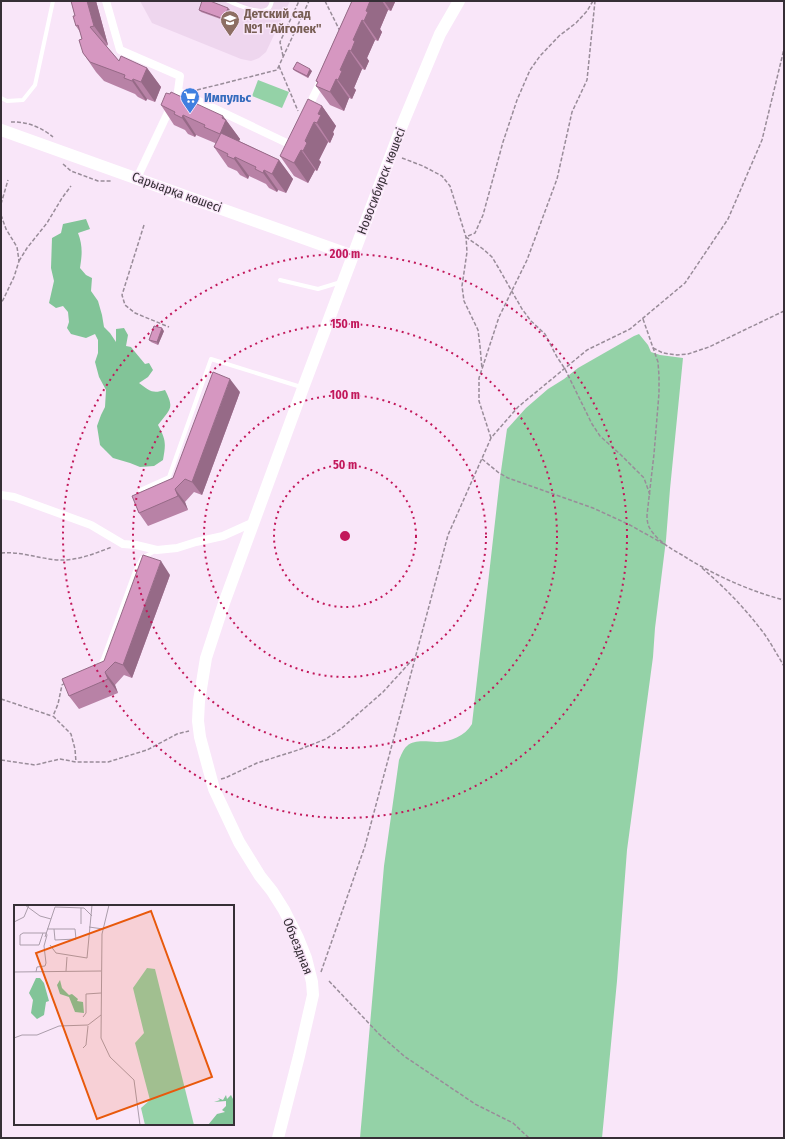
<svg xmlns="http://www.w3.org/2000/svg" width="785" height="1139" font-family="'Fira Sans Condensed',sans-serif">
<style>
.built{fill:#eed6ee}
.green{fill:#94d2a7}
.forest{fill:#82c498}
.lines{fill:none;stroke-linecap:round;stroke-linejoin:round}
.path{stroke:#998c99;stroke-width:1.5;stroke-dasharray:4 2;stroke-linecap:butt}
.lane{stroke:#fff;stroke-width:4}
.street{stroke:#fff;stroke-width:8}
.secondary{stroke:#fff;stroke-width:12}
.wall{fill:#b882a6}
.shaded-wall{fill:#966a87}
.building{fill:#d697c1;stroke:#966a87}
.ring{fill:none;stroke:#c2185b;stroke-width:2;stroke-dasharray:2 4}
.labels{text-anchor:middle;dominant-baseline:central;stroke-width:3;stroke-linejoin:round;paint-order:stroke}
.education-label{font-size:13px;font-weight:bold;fill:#785e54;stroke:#f9e6f9;text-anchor:start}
.shop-label{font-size:13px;font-weight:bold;fill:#366cbe;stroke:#f9e6f9;text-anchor:start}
.street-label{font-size:13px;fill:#362f36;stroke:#f9e6f9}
.inset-road{fill:none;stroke:#ab9dab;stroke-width:1}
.view{fill:#e8590c;fill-opacity:0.15;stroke:#e8590c;stroke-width:2}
.inset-edge{fill:none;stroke:#362f36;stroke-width:2}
.centre{fill:#c2185b;stroke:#f9e6f9;stroke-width:2}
.ring-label{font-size:12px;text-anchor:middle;font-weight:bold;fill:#c2185b;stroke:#f9e6f9;stroke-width:3;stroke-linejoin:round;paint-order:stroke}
</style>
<rect width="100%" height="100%" fill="#f9e6f9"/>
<path class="built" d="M140 1H290L266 52 259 58 251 61 241 59 152 23Z"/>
<g class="green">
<path d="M258 80 289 92 282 108 252 96Z"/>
<path d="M639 334 648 345 651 352 660 355 683 358 670 489 666 540 655 628 653 657 627 850 617 981 602 1138H360L384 866 399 760C401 756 403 749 407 746 415 739 427 742 437 742 450 742 465 736 472 724L500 478 507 429 526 408 548 389 564 379 578 368 634 336Z"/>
</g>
<path class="forest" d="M86 219 90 229 78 233C83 246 82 255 80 268L86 275 92 278 91 291 98 301 102 315 104 327 110 333 116 342V329L124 328 128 335 126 346 131 347 135 352 145 364 149 363 153 370 148 377 139 383C150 391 152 394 165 390 175 409 170 409 158 425 166 440 166 443 163 460L154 466 140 467 130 463 113 458 100 445 97 426 101 415 105 407 106 390 99 377 95 362 98 353V340L95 334 86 338 71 334 67 328 69 322 68 312 63 306 56 308 49 303 54 281 51 268 52 238 61 233 63 224Z"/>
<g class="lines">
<g class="path">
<path d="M325 1 340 31"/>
<path d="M593 1 587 11 576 23 559 36 540 56 530 70 517 100 503 142 483 215 475 233 466 237 483 249 492 257 498 267 522 309 531 321 545 334 557 357 565 369 592 424 600 436 621 455 644 478 650 495"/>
<path d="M283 56 280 42 299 1"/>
<path d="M279 66 298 111"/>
<path d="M197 90 277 70 309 1"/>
<path d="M11 122C26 121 43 128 53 137"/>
<path d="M402 158 423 166 442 176 450 186 466 237 467 252 462 286 464 301 478 330 480 346 482 369"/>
<path d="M63 164 71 171 98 181H111"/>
<path d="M1 204 8 180"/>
<path d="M1 215 6 229 17 247 19 261 14 277 3 300 1 302"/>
<path d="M144 225 122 295 125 305 135 313 169 327"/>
<path d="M19 261 27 248 47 223 62 198 71 186"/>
<path d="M643 319 658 362 659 376V393L654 454 647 515C647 522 648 527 653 533 660 542 671 549 682 555 712 574 749 591 784 600"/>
<path d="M653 348 663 353 677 355 688 354 709 347 784 311"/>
<path d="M491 438 479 401V378L499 317 527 260 557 179 572 112 587 80 595 1"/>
<path d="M482 459 499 473 508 478 593 508 628 524 664 544"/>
<path d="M1 553C21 551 39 559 59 560 77 561 96 553 112 547"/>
<path d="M702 568C723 586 742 605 759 627 769 639 776 653 784 666"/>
<path d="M65 683 62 685 58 704 53 716 71 734 75 749 76 762"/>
<path d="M1 699 52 716"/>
<path d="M1 760 35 765 60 759 76 762H108L147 750 177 734 189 731"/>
<path d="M221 779 225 778 257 763 298 750 326 739 342 728 383 692 414 658"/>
<path d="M321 972 365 846 448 535 491 438 518 407 587 350 630 329 685 283 728 219 762 140 784 49"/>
<path d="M329 981 379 1034 404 1056 475 1104 513 1123 529 1138"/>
</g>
<g class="lane">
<path d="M228 1C238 5 259 15 268 9 271 7 271 4 272 1"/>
<path d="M1 98 7 101 23 100 35 85 53 1"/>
<path d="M280 280 318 289 341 282"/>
<path d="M140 490 169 477 211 359 301 387"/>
<path d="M99 666 103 659 135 571 142 558 157 550"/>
</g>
<g class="street">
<path d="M106 1 120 50 180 76 178 91 291 145 293 141"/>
<path d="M307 110 322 79"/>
<path d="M137 178 172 104"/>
<path d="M1 495 14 497 91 525 123 544 136 545 157 550 177 548 196 542 223 536 254 522"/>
</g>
<g class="secondary">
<path d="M1 130 353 256"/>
<path d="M278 1138 299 1056 313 995 312 982 306 958 298 938 284 910 272 891 260 876 239 842 214 789 200 737 198 721 199 701 206 658 224 603 303 388 403 123 440 34 459 1"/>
</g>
</g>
<g class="wall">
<path d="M71 1H96L108 45 106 46 119 61 147 68 161 87 155 102 147 99 146 101 138 97 135 94 104 81 96 72 83 53 82 39 80 32 76 26 75 16Z"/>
<path d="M352 1H394L395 2 391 11 388 10 380 29 382 32 378 41 375 40 367 58 369 61 365 70 362 69 354 88 356 90 352 99 349 98 344 111 330 105 316 86 318 83 316 81Z"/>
<path d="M199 10H230L226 21 201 12Z"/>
<path d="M293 69 312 71 308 78 295 71Z"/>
<path d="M161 105 226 120 240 139 239 141 279 160 293 179 286 193 278 190 277 192 269 188 266 184 249 176 248 179 240 175 237 171 228 167 214 147 216 145 215 143 196 135 195 137 188 134 185 130 174 125Z"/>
<path d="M322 106 336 126 333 132 334 134 330 143 328 142 319 160 321 162 317 171 315 170 308 183 294 176 280 156Z"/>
<path d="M164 331 158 345 151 342 149 340Z"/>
<path d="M240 392 202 495 194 492 185 502 188 510 148 526 139 513 173 478Z"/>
<path d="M170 575 132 678 124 675 115 685 118 693 79 709 69 696 104 661Z"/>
</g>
<g class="shaded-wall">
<path d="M87 1H96L108 45 94 26Z"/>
<path d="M370 1H382L388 10 380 29 382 32 378 41 364 21 366 11Z"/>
<path d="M384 1H394L395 2 391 11Z"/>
<path d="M228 8 230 10 226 21 224 19Z"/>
<path d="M362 20 375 40 367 58 369 61 365 70 351 51 353 40Z"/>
<path d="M349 50 362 69 354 88 356 90 352 99 338 80 340 70Z"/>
<path d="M147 68 161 87 155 102 141 82Z"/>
<path d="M310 69 312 71 308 78 307 76Z"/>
<path d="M133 79 147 99 146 101 132 81Z"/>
<path d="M336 79 349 98 344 111 330 92Z"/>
<path d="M322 106 336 126 333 132 334 134 330 143 317 123 318 114Z"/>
<path d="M183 115 196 135 195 137 182 118Z"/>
<path d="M223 116 240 139 233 154 220 134 222 118Z"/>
<path d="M314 122 328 142 319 160 321 162 317 171 303 151 305 141Z"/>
<path d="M301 150 315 170 308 183 294 163Z"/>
<path d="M235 157 249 176 248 179 234 159Z"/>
<path d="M279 160 293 179 286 193 272 174Z"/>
<path d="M264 170 278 190 277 192 263 173Z"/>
<path d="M162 328 164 331 158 345 157 342Z"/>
<path d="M230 379 240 392 202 495 192 482Z"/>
<path d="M175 489 185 502 188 510 178 496Z"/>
<path d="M161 561 170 575 132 678 123 665Z"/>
<path d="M105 672 115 685 118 693 108 679Z"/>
</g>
<g class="building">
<path d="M71 1H87L94 26 90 27 119 61 121 56 147 68 141 82 133 79 132 81 124 78 125 75 90 62 83 53 79 40 82 39 78 25 76 26 73 16H75Z"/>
<path d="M202 1H210L228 8 224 19 199 10Z"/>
<path d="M352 1H370L366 11 368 12 364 21 362 20 353 40 355 41 351 51 349 50 340 70 342 71 338 80 336 79 330 92 316 86 318 82 316 81Z"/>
<path d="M297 62 310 69 307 76 293 69Z"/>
<path d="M171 92 223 116 222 118 226 120 220 134 204 127 205 125 183 115 182 118 174 114 175 112 161 105 166 93 170 94Z"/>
<path d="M308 99 322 106 318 114 321 115 317 123 314 122 305 141 307 143 303 151 301 150 294 163 280 156Z"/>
<path d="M221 133 279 160 272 174 264 170 263 173 255 169 256 167 235 157 234 159 227 156 228 154 214 147Z"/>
<path d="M154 326 162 328 157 342 149 340Z"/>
<path d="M213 372 230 379 192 482 185 479 175 489 178 496 139 513 132 496 173 478Z"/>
<path d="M143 555 161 561 123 665 115 662 105 672 108 679 69 696 62 679 104 661Z"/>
</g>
<g class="ring">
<circle cx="345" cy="536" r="71"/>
<circle cx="345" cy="536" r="141"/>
<circle cx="345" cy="536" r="212"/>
<circle cx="345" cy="536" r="282"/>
</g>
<defs>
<symbol id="school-pin" viewBox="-11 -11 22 30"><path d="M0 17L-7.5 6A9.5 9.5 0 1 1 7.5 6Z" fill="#8d6e63" stroke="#f9e6f9"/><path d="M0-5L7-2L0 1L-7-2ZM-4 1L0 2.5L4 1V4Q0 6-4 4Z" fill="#fff"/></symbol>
<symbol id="supermarket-pin" viewBox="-11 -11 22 30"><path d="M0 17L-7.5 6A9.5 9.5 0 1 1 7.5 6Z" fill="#3f7fe0" stroke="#f9e6f9"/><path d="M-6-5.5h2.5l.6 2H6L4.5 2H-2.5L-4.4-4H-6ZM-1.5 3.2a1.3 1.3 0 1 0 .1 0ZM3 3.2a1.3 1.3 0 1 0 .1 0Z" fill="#fff"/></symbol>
</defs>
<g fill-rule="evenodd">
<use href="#school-pin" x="219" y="9" width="22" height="30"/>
<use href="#supermarket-pin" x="179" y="86" width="22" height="30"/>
</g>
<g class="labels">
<g class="education-label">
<text x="244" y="13">Детский сад<tspan x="244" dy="15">№1 "Айголек"</tspan></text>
</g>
<g class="shop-label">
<text x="204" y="97">Импульс</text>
</g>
<g class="street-label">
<text transform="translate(381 181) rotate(-69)">Новосибирск көшесі</text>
<text transform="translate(177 192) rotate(20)">Сарыарқа көшесі</text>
<text transform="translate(298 946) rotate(68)">Объездная</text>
</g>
</g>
<g transform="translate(14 905)">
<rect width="220" height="220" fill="#f9e6f9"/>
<path d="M133 63 141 64 180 220H131L127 203 136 195 121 138 130 128 119 83Z" fill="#94d2a7"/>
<path d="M22 73H26L30 78 35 96 32 97 30 110 23 114 17 108 19 95 15 88ZM46 75 48 83 55 90 58 89 64 94 63 96 69 97 70 108 61 107 55 92 46 89 43 80ZM212 190 213 194 217 190 220 196V220H194L203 209 211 207 208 205 212 201V196L200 197 206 195 204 193 209 195Z" fill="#82c498"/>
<path class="inset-road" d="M11 0 26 11 37 14M95 0 88 29 87 133 96 152 120 175 126 220M0 17 10 12 15 0M67 19V3M75 22 89 24M33 24H61L62 34 41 35 40 24M31 32 41 2 70 3 78 11M36 40 42 48 73 53 78 0M52 66 53 52M0 67 87 66M22 67 23 62 31 61 32 58 30 41 33 30 32 28H9L6 30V40H25L29 28M69 112 72 108V89L87 88M0 133 8 130H23L45 121 74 120 87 110M69 143 72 140 74 121"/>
<path class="view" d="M137 6 198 172 83 214 22 48Z"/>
<rect width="220" height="220" class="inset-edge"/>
</g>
<circle cx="345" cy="536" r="6" class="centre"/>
<g class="ring-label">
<text x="345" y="258">200 m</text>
<text x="345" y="328">150 m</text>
<text x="345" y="399">100 m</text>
<text x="345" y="469">50 m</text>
</g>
<rect width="785" height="1139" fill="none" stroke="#362f36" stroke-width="4"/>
</svg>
